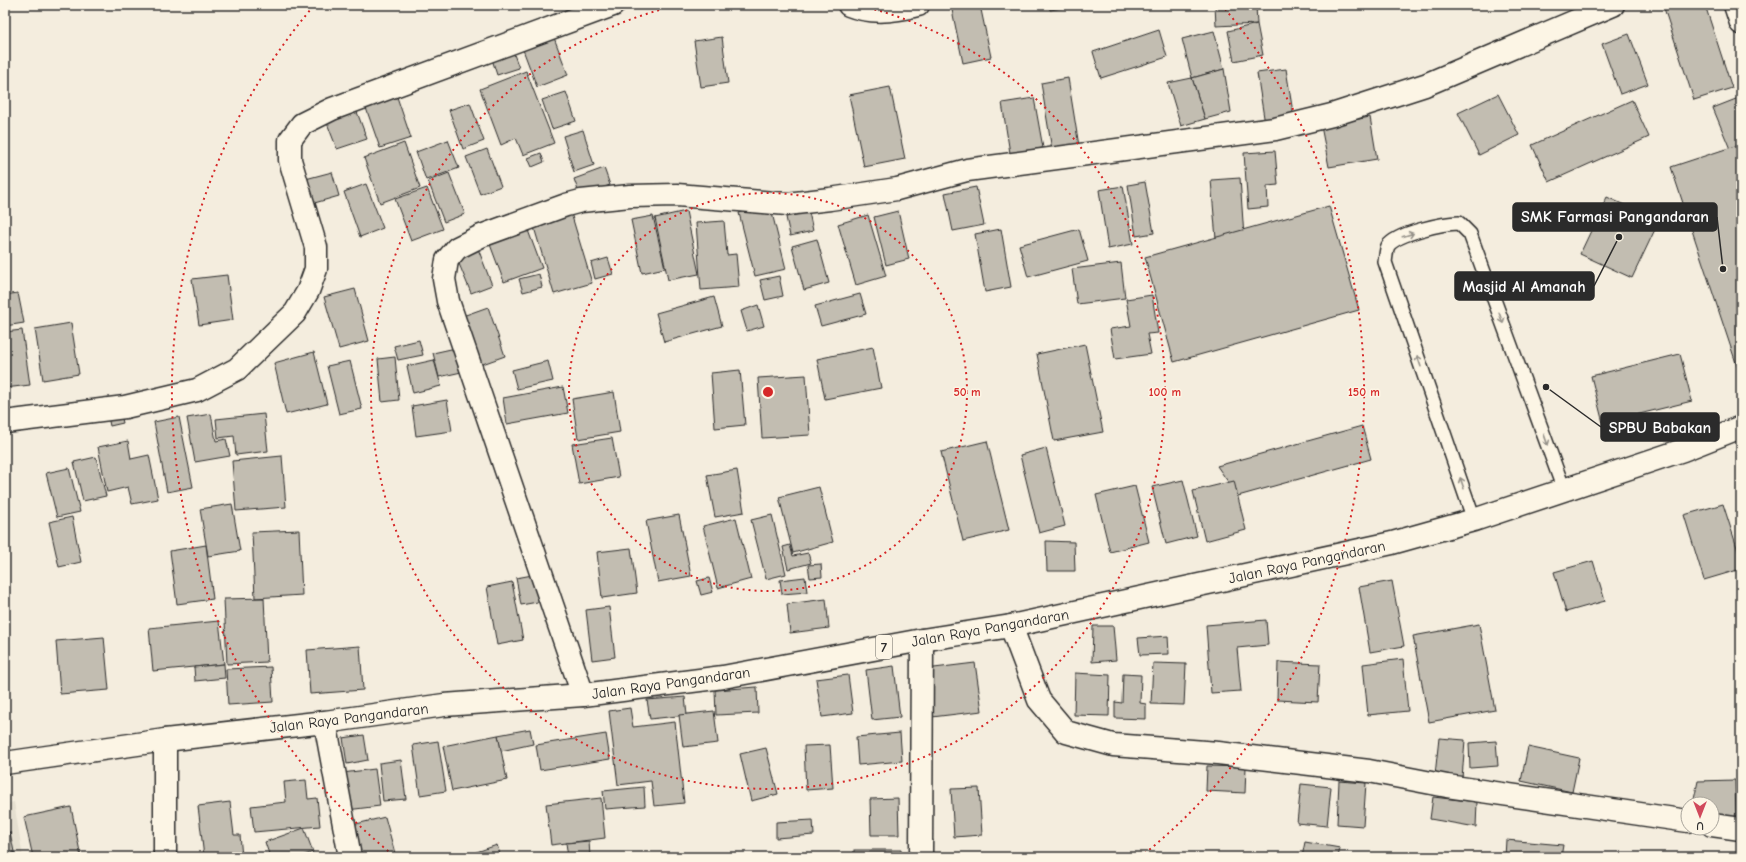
<svg xmlns="http://www.w3.org/2000/svg" width="1746" height="862" font-family="'Comic Neue',sans-serif">
<style>
.built{fill:#e5dfd0}
.building{fill:#c2bdb1;stroke:#2b2b2b}
.lines{fill:none;stroke-linecap:round;stroke-linejoin:round}
.lane-casing{stroke:#2b2b2b;stroke-width:16}
.street-casing{stroke:#2b2b2b;stroke-width:25}
.highway-casing{stroke:#2b2b2b;stroke-width:25}
.lane{stroke:#fcf5e5;stroke-width:13}
.street{stroke:#fcf5e5;stroke-width:22}
.highway{stroke:#fcf5e5;stroke-width:22}
.oneway{stroke:#949088}
.ring{fill:none;stroke:#d62828;stroke-width:2;stroke-dasharray:2 4}
.labels{text-anchor:middle;dominant-baseline:central;stroke-width:3;stroke-linejoin:round;paint-order:stroke}
.shield{fill:#fcf5e5;stroke:#6a6863;stroke-width:1}
.shield-label{font-size:14px;font-weight:bold;fill:#2b2b2b}
.street-label{font-size:15px;fill:#2b2b2b;stroke:#fcf5e5}
.centre{fill:#d62828;stroke:#fcf5e5;stroke-width:2}
.ring-label{font-size:12px;text-anchor:middle;font-weight:bold;fill:#d62828;stroke:#fcf5e5;stroke-width:3;stroke-linejoin:round;paint-order:stroke}
.leader{fill:none;stroke:#2b2b2b;stroke-width:1.5}
.callout-dot{fill:#2b2b2b;stroke:#fcf5e5;stroke-width:1.5}
.callout{fill:#2b2b2b;stroke:#2b2b2b;stroke-width:1.5}
.callout-label{font-size:16px;text-anchor:middle;font-weight:bold;fill:#fff}
</style>
<rect width="100%" height="100%" fill="#f4edde"/>
<filter id="ink" filterUnits="userSpaceOnUse"><feTurbulence type="fractalNoise" baseFrequency=".025" numOctaves="2"/><feDisplacementMap in="SourceGraphic" scale="8" xChannelSelector="R" yChannelSelector="G"/><feConvolveMatrix kernelMatrix="1 2 1 2 8 2 1 2 1" color-interpolation-filters="sRGB"/></filter>
<g filter="url(#ink)">
<path class="built" d="M14 802 23 857H15L10 833H5V804Z"/>
<g class="building">
<path d="M951 5H980L991 57 963 63Z"/>
<path d="M1049 5H1075V6L1050 10Z"/>
<path d="M1215 5H1256L1257 24 1216 26Z"/>
<path d="M1257 5H1285L1257 10Z"/>
<path d="M1663 5H1705L1732 88 1694 100Z"/>
<path d="M1257 24 1263 55 1234 61 1228 31Z"/>
<path d="M1159 30 1167 57 1101 78 1093 52Z"/>
<path d="M1214 31 1224 69 1192 78 1182 39Z"/>
<path d="M1629 34 1648 84 1620 94 1602 44Z"/>
<path d="M553 35 568 75 537 87 522 47Z"/>
<path d="M722 37 728 83 701 87 694 41Z"/>
<path d="M512 49 519 68 497 75 491 56Z"/>
<path d="M1224 69 1231 112 1205 119 1192 78Z"/>
<path d="M1286 69 1294 119 1265 124 1257 73Z"/>
<path d="M526 71 554 143 523 155 516 138 501 145 480 89Z"/>
<path d="M1068 78 1079 146 1052 150 1041 83Z"/>
<path d="M1192 78 1205 119 1181 126 1168 83Z"/>
<path d="M890 87 905 159 864 167 849 95Z"/>
<path d="M566 92 576 121 552 129 542 100Z"/>
<path d="M1498 94 1519 135 1479 155 1458 113Z"/>
<path d="M397 97 411 138 380 148 366 108Z"/>
<path d="M1741 97V159L1735 161 1713 108Z"/>
<path d="M1034 98 1043 148 1010 153 1002 103Z"/>
<path d="M1632 100 1649 137 1549 182 1532 145Z"/>
<path d="M470 103 484 141 463 149 449 110Z"/>
<path d="M357 112 367 139 337 149 327 123Z"/>
<path d="M1370 117 1377 159 1329 167 1321 126Z"/>
<path d="M583 130 594 165 574 172 563 136Z"/>
<path d="M448 140 459 168 426 180 416 152Z"/>
<path d="M404 143 420 188 380 203 364 158Z"/>
<path d="M1741 144V372H1739L1671 167Z"/>
<path d="M487 149 501 186 480 194 466 157Z"/>
<path d="M1275 151 1278 185 1267 186 1268 207 1248 209 1244 153Z"/>
<path d="M541 153 544 162 532 167 528 158Z"/>
<path d="M604 168 610 185 580 196 574 179Z"/>
<path d="M332 172 339 196 304 206 298 181Z"/>
<path d="M449 173 465 214 444 222 428 181Z"/>
<path d="M1240 178 1244 237 1216 239 1211 180Z"/>
<path d="M1145 182 1154 233 1136 236 1128 185Z"/>
<path d="M366 184 383 228 360 237 344 192Z"/>
<path d="M1123 186 1133 244 1108 249 1099 190Z"/>
<path d="M976 187 984 225 953 231 945 193Z"/>
<path d="M427 188 443 229 411 241 395 199Z"/>
<path d="M1607 197 1659 221 1632 278 1580 254Z"/>
<path d="M770 205 786 269 755 276 739 213Z"/>
<path d="M1329 206 1359 310 1174 362 1145 257Z"/>
<path d="M686 211 699 274 668 280 655 218Z"/>
<path d="M898 211 909 259 886 265 874 217Z"/>
<path d="M809 212 813 231 790 236 786 217Z"/>
<path d="M571 213 592 283 554 294 533 224Z"/>
<path d="M868 215 886 276 856 285 838 224Z"/>
<path d="M653 216 665 268 642 273 631 220Z"/>
<path d="M724 221 727 255 736 254 739 287 701 290 696 223Z"/>
<path d="M526 225 542 268 504 282 488 239Z"/>
<path d="M1001 229 1011 287 985 292 975 234Z"/>
<path d="M1079 229 1088 261 1028 277 1019 245Z"/>
<path d="M817 239 829 283 804 290 792 246Z"/>
<path d="M477 246 492 285 471 293 455 254Z"/>
<path d="M608 258 613 274 595 279 591 263Z"/>
<path d="M1121 263 1125 298 1077 304 1072 269Z"/>
<path d="M539 274 542 287 523 292 519 279Z"/>
<path d="M227 275 233 320 199 325 192 279Z"/>
<path d="M779 276 783 296 765 300 760 280Z"/>
<path d="M355 289 369 341 339 349 324 297Z"/>
<path d="M18 293 24 323 5 326V295Z"/>
<path d="M860 294 866 314 821 326 815 306Z"/>
<path d="M1152 295 1158 333 1147 334 1151 354 1115 359 1110 329 1131 326 1126 299Z"/>
<path d="M714 297 722 326 664 342 656 313Z"/>
<path d="M758 305 764 326 747 331 741 311Z"/>
<path d="M488 307 505 356 477 366 460 317Z"/>
<path d="M71 323 79 374 43 380 35 329Z"/>
<path d="M22 330 30 385 5 388V332Z"/>
<path d="M419 340 423 355 398 360 394 346Z"/>
<path d="M1085 344 1103 432 1054 441 1037 354Z"/>
<path d="M460 347 466 371 439 377 433 353Z"/>
<path d="M873 347 881 388 825 399 817 359Z"/>
<path d="M314 352 327 404 286 414 274 363Z"/>
<path d="M1680 354 1692 401 1603 423 1591 376Z"/>
<path d="M395 357 399 400 382 402 378 359Z"/>
<path d="M434 360 441 386 413 393 407 366Z"/>
<path d="M350 361 362 409 339 414 327 366Z"/>
<path d="M548 361 553 381 517 389 512 370Z"/>
<path d="M740 370 745 425 715 428 711 373Z"/>
<path d="M806 375 810 435 762 438 758 378Z"/>
<path d="M563 387 568 413 507 424 503 398Z"/>
<path d="M614 392 620 432 578 439 572 399Z"/>
<path d="M447 400 452 431 416 436 412 406Z"/>
<path d="M120 410 123 423 110 426 107 412Z"/>
<path d="M211 414 216 441 226 439 230 456 195 462 187 418Z"/>
<path d="M264 414 268 451 236 455 234 436 218 438 216 419Z"/>
<path d="M179 417 193 487 167 492 154 422Z"/>
<path d="M1362 426 1371 459 1238 496 1217 466Z"/>
<path d="M612 438 619 477 579 484 572 444Z"/>
<path d="M128 441 131 459 149 455 158 499 132 504 128 487 107 492 98 447Z"/>
<path d="M987 441 1009 530 963 541 941 452Z"/>
<path d="M1046 448 1065 526 1039 533 1020 455Z"/>
<path d="M282 456 286 507 236 511 232 461Z"/>
<path d="M96 457 106 496 83 501 74 462Z"/>
<path d="M69 468 80 512 57 517 46 473Z"/>
<path d="M737 470 744 512 715 517 707 475Z"/>
<path d="M1183 480 1197 536 1166 544 1152 487Z"/>
<path d="M1234 481 1246 530 1205 541 1193 491Z"/>
<path d="M1135 486 1149 542 1110 552 1096 495Z"/>
<path d="M819 487 833 542 793 553 779 497Z"/>
<path d="M232 504 240 551 208 556 200 509Z"/>
<path d="M1723 504 1741 560V569L1704 580 1684 515Z"/>
<path d="M679 515 691 576 658 582 646 521Z"/>
<path d="M772 515 786 574 766 579 751 520Z"/>
<path d="M72 517 81 562 59 567 49 522Z"/>
<path d="M736 518 751 579 718 588 703 526Z"/>
<path d="M299 530 302 595 255 598 252 532Z"/>
<path d="M1046 541 1074 542 1075 571H1047Z"/>
<path d="M206 545 213 599 177 604 170 551Z"/>
<path d="M790 545 793 556 808 553 811 563 788 569 783 547Z"/>
<path d="M631 548 637 593 602 598 597 552Z"/>
<path d="M1593 561 1605 601 1566 612 1554 572Z"/>
<path d="M821 564 822 577 810 578 808 565Z"/>
<path d="M538 574 543 601 521 605 516 578Z"/>
<path d="M805 577 807 592 782 594 780 580Z"/>
<path d="M709 578 713 592 701 595 697 581Z"/>
<path d="M1392 581 1404 646 1370 652 1359 587Z"/>
<path d="M512 582 523 640 497 645 487 587Z"/>
<path d="M264 598 267 662 227 664 224 599Z"/>
<path d="M826 599 829 628 790 633 787 604Z"/>
<path d="M609 607 615 657 592 660 586 610Z"/>
<path d="M1266 620 1268 645 1237 648 1241 691 1211 693 1206 625Z"/>
<path d="M219 621 224 664 153 671 149 628Z"/>
<path d="M1479 624 1495 710 1429 722 1413 636Z"/>
<path d="M1093 626H1113L1116 660 1092 662Z"/>
<path d="M1168 636 1169 654 1140 655 1138 638Z"/>
<path d="M104 637 109 690 60 694 56 641Z"/>
<path d="M360 646 363 690 310 694 307 650Z"/>
<path d="M1403 659 1408 711 1368 715 1363 664Z"/>
<path d="M1278 662 1320 664 1318 702 1277 700Z"/>
<path d="M975 663 982 711 932 717 926 669Z"/>
<path d="M1153 663 1186 664 1184 705 1151 704Z"/>
<path d="M224 664 225 678 195 681 194 667Z"/>
<path d="M894 666 900 717 872 720 866 670Z"/>
<path d="M271 667 273 702 228 705 226 669Z"/>
<path d="M1075 673 1110 675 1109 716 1074 715Z"/>
<path d="M1123 674 1141 675 1140 703 1146 704V719L1115 718V702L1122 703Z"/>
<path d="M848 675 853 713 822 717 816 679Z"/>
<path d="M757 687 758 713 716 715 715 690Z"/>
<path d="M685 697 687 715 650 719 647 700Z"/>
<path d="M630 708 633 727 675 722 684 803 654 806 651 781 618 785 609 711Z"/>
<path d="M714 711 718 743 683 747 679 715Z"/>
<path d="M530 729 533 744 501 751 498 735Z"/>
<path d="M900 733 902 761 858 765 856 737Z"/>
<path d="M606 734 610 759 540 770 536 745Z"/>
<path d="M364 735 368 760 347 764 343 738Z"/>
<path d="M498 735 507 780 452 791 443 746Z"/>
<path d="M1439 738 1465 740 1462 778 1435 775Z"/>
<path d="M438 741 446 791 420 795 413 745Z"/>
<path d="M1496 741 1498 766 1470 768 1469 743Z"/>
<path d="M830 745 833 788 806 790 804 746Z"/>
<path d="M1528 747 1579 758 1572 792 1521 781Z"/>
<path d="M766 748 778 794 751 801 740 754Z"/>
<path d="M401 760 406 799 383 801 379 763Z"/>
<path d="M1207 766 1246 767 1245 793 1206 791Z"/>
<path d="M375 769 380 806 347 810 342 773Z"/>
<path d="M306 780 308 799 317 798 320 826 254 832 251 806 286 802 284 782Z"/>
<path d="M1735 780 1736 819 1712 820V804H1693L1698 781Z"/>
<path d="M1339 781 1366 783 1363 826 1337 824Z"/>
<path d="M1301 784 1331 787 1327 826 1297 823Z"/>
<path d="M644 787 645 806 605 809 603 791Z"/>
<path d="M979 788 982 835 954 837 951 789Z"/>
<path d="M1433 797 1477 802 1476 827 1430 819Z"/>
<path d="M601 798 605 838 551 845 546 804Z"/>
<path d="M898 798 899 835H871L870 799Z"/>
<path d="M230 802 234 835H240L242 857H204L198 806Z"/>
<path d="M71 807 81 857H33L24 817Z"/>
<path d="M385 817 396 857H360L352 825Z"/>
<path d="M813 820 814 835 776 838V822Z"/>
<path d="M304 828 313 852 299 857H270L265 842Z"/>
<path d="M10 832 15 857H5V833Z"/>
<path d="M1506 840 1563 845 1561 857H1505Z"/>
<path d="M589 841 590 857H568L566 843Z"/>
<path d="M1305 842 1340 848 1338 857H1302Z"/>
<path d="M497 845 501 857H462Z"/>
<rect x="854" y="850" width="47" height="7"/>
</g>
<g class="lines">
<defs>
<path id="lane" d="M1474 520 1385 262C1386 257 1386 250 1388 246 1397 233 1444 223 1459 223L1470 234 1564 490"/>
<g id="street">
<path d="M849 5C871 14 896 11 918 5"/>
<path d="M1735 5 1741 23"/>
<path d="M5 422 125 407 197 390 237 369 295 313 308 291 316 269V247L290 160V140L302 124 332 109 613 5"/>
<path d="M1011 626 1039 700 1066 732 1113 745 1218 753 1369 771 1447 786 1688 821"/>
<path d="M583 695 448 301 444 279 447 260 457 248 481 236 566 205 581 201 630 196 677 195 787 204 830 199 897 189 967 170 1275 129 1332 115 1425 85 1613 5"/>
<path d="M325 722 350 857"/>
<path d="M1712 825 1741 829"/>
<path d="M165 857V740"/>
<path d="M921 857 922 640"/>
</g>
<path id="highway" d="M5 763 165 740 325 722 444 705 583 695 723 677 922 640 1011 626 1392 543 1474 520 1683 450 1741 427"/>
</defs>
<use href="#lane" class="lane-casing"/>
<use href="#street" class="street-casing"/>
<use href="#highway" class="highway-casing"/>
<use href="#lane" class="lane"/>
<use href="#street" class="street"/>
<use href="#highway" class="highway"/>
</g>
<defs><path id="oneway-shaft" d="M-6 0H5M1.5-3L5.5 0L1.5 3" fill="none" stroke-width="1.6" stroke-linecap="round" stroke-linejoin="round"/></defs>
<g class="oneway">
<use href="#oneway-shaft" transform="translate(1408 235) rotate(-17)"/>
<use href="#oneway-shaft" transform="translate(1501 318) rotate(70)"/>
<use href="#oneway-shaft" transform="translate(1419 361) rotate(-109)"/>
<use href="#oneway-shaft" transform="translate(1546 440) rotate(70)"/>
<use href="#oneway-shaft" transform="translate(1462 483) rotate(-109)"/>
</g>
</g>
<g class="ring">
<circle cx="768" cy="392" r="199"/>
<path d="M857 5A397 397 0 1 1 679 5"/>
<path d="M393 855A596 596 0 0 1 311 9M1225 9A596 596 0 0 1 1143 855"/>
</g>
<g class="labels">
<rect class="shield" x="876" y="635" width="16" height="24" rx="3"/>
<g class="shield-label">
<text x="884" y="647">7</text>
</g>
<g class="street-label">
<text transform="translate(1307 562) rotate(-12)">Jalan Raya Pangandaran</text>
<text transform="translate(990 628) rotate(-10)">Jalan Raya Pangandaran</text>
<text transform="translate(671 683) rotate(-8)">Jalan Raya Pangandaran</text>
<text transform="translate(349 718) rotate(-7)">Jalan Raya Pangandaran</text>
</g>
</g>
<circle cx="768" cy="392" r="6" class="centre"/>
<g class="ring-label">
<text x="967" y="396">50 m</text>
<text x="1165" y="396">100 m</text>
<text x="1364" y="396">150 m</text>
</g>
<path class="leader" d="M1723 269L1717 217M1619 237L1594 286M1546 387L1601 427"/>
<g class="callout-dot">
<circle cx="1723" cy="269" r="4"/>
<circle cx="1619" cy="237" r="4"/>
<circle cx="1546" cy="387" r="4"/>
</g>
<g class="callout">
<rect x="1513" y="203" width="204" height="28" rx="4"/>
<rect x="1455" y="272" width="139" height="28" rx="4"/>
<rect x="1601" y="413" width="118" height="28" rx="4"/>
</g>
<g class="callout-label">
<text x="1615" y="222">SMK Farmasi Pangandaran</text>
<text x="1524" y="292">Masjid Al Amanah</text>
<text x="1660" y="433">SPBU Babakan</text>
</g>
<rect width="1746" height="862" fill="none" stroke="#fcf5e5" stroke-width="20"/>
<rect x="10" y="10" width="1726" height="842" fill="none" stroke="#2b2b2b" stroke-width="1.5" filter="url(#ink)"/>
<g transform="translate(1700 816) rotate(180)"><circle r="19" fill="#fcf5e5" stroke="#a8a49b"/>
<path d="M0-3L7 15L0 10L-7 15Z" fill="#d1495b"/>
<text y="-6" font-size="11" font-weight="bold" text-anchor="middle" fill="#2b2b2b">U</text>
</g>
</svg>
